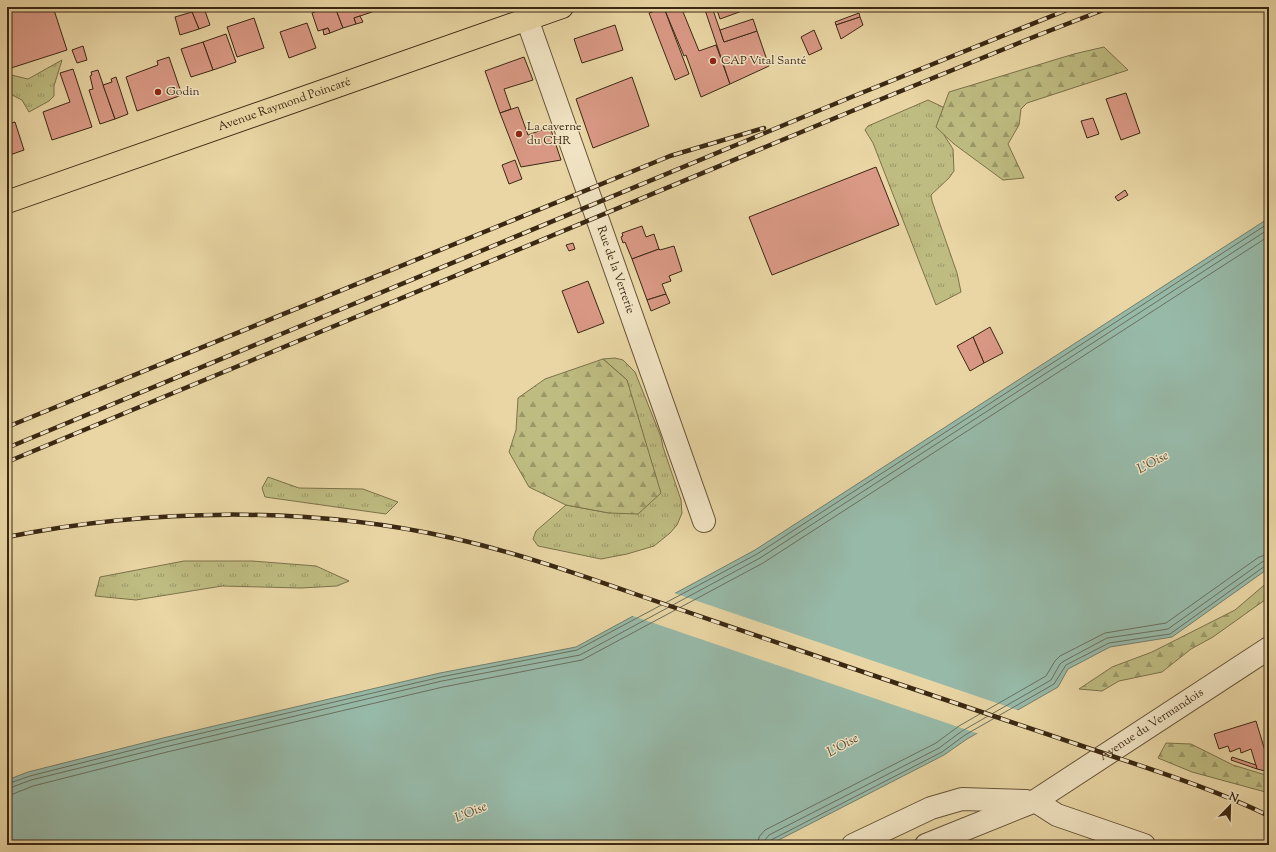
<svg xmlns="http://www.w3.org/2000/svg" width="1276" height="852" font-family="'Sorts Mill Goudy',serif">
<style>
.grass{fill:url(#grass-tufts);stroke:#7c724a}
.forest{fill:url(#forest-firs);stroke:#7c724a}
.water{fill:#97b9a8;stroke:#727f6c}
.pier{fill:#e9d6a4}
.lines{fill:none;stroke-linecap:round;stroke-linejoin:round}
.shore{stroke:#69705e;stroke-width:1}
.building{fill:#da9985;stroke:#3b2813}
.minor-casing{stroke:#665437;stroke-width:24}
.major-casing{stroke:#3b2813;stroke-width:24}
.minor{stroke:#f1e4c4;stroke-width:22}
.major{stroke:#e9d6a4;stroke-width:22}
.rail-casing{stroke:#3b2813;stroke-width:4.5}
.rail{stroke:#f1e4c4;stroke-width:3;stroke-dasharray:9;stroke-linecap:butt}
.poi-dot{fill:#8f2418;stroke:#f1e4c4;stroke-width:1.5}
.labels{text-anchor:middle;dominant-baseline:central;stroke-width:3;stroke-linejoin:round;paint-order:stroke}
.poi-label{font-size:12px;fill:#3b2813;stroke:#f1e4c4;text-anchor:start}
.street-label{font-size:12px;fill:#3b2813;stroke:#f1e4c4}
.water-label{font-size:13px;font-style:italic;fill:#524c38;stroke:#f1e4c4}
</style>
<defs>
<pattern id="grass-tufts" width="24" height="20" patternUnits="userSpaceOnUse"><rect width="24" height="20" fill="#bebc81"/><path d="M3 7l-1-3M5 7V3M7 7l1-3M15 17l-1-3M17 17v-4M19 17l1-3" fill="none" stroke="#9c9968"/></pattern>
<pattern id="forest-firs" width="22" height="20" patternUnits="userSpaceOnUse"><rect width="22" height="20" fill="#bebc81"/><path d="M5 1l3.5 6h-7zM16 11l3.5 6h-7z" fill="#9c9968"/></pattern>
</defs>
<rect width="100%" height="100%" fill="#e9d6a4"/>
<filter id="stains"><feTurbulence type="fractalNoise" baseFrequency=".005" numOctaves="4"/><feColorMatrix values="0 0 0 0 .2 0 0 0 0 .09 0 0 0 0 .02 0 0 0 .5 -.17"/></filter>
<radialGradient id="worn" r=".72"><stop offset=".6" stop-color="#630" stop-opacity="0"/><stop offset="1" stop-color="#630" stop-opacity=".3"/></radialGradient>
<g class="grass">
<path d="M62 60 54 86V96L49 101 29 112 22 100 12 95 7 97V74L28 79Z"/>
<path d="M928 100 943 107 950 118 944 135 953 149 954 171 949 178 931 195 932 201 957 273 961 292 936 305 873 143 865 130 868 126Z"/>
<path d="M615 358 623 360 635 372 661 437 663 447 681 500 682 513 677 525 670 533 654 546 627 554 601 559 538 546 533 539 536 531 566 505 609 513 627 380 603 359Z"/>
<path d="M268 477 299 488 363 489 398 502 386 514 265 497 262 488Z"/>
<path d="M184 561H252L316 566 349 581 337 586 301 588 222 586 136 600 95 596 100 577Z"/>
</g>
<g class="forest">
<path d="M1104 47 1128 70 1027 103 1021 109 1019 125 1008 144 1024 178 1003 180 954 144 936 127 949 92 1074 54Z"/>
<path d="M603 359 627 380 661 493 638 514 609 513 566 505 529 487 509 452 516 430 518 398 545 379Z"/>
<path d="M1269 581V597L1213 637 1191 649 1162 672 1119 681 1102 691 1079 689 1112 667 1152 652 1235 610Z"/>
<path d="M1166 743 1191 744 1233 765 1269 776V793L1192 772 1158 758Z"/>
</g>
<path class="water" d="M1269 218V568L1172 637 1110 647 1068 669 1058 687 967 739 944 755 769 845H7V780L28 772 163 738 440 673 576 647 755 550Z"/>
<path class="pier" d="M671 592 1020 711 979 734 630 615Z"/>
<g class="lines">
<g class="shore">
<path d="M7 784 30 776 164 742 441 677 577 650 757 554 1269 223"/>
<path d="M7 789 31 780 165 747 442 681 580 655 760 558 1269 229"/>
<path d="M7 795 13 794 33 786 167 752 443 687 582 660 763 563 1269 236"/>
<path d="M758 845 759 837 765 830 936 743 959 726 1046 676 1055 661 1060 656 1105 633 1166 623 1259 557 1269 554"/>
<path d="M764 845 765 840 769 835 939 748 962 731 1051 680 1060 664 1064 661 1107 638 1168 629 1262 562 1269 560"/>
<path d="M769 845V842L771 840 942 752 965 735 1054 684 1066 665 1109 643 1170 634 1265 566 1269 565"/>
</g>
</g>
<g class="building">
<path d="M7 7H53L67 50 8 69 7 66Z"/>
<path d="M327 7H335L343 28 330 33 328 28 318 31 312 13Z"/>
<path d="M335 7H371L372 12 354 18 356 24 343 28Z"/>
<path d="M667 7H681L699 51 716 45 730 84 701 97 686 55 684 56 664 8Z"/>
<path d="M704 7H712L724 42 757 31 769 66 730 84Z"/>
<path d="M716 7H753L720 19Z"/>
<path d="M204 8 210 25 199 29 192 12Z"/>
<path d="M664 8 689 74 675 80 649 13Z"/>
<path d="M192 12 199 29 180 35 175 17Z"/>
<path d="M859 13 860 17 836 25 835 22Z"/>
<path d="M360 16 363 22 356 24 354 18Z"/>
<path d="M860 17 863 25 841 39 836 25Z"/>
<path d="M254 18 264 48 237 57 227 27Z"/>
<path d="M753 19 757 31 724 42 720 30Z"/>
<path d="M307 23 316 48 289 58 280 32Z"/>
<path d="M615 25 623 50 582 63 574 39Z"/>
<path d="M328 28 330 33 324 35 323 30Z"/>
<path d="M814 30 822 49 809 55 801 37Z"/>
<path d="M226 34 236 62 213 70 203 42Z"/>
<path d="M203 42 213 70 191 77 181 49Z"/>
<path d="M83 46 87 60 77 63 72 50Z"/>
<path d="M169 57 182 95 137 111 126 77 158 65 157 61Z"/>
<path d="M524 57 533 80 504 89 511 109 500 113 485 71Z"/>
<path d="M73 69 92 127 52 140 43 112 70 102 60 73Z"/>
<path d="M98 70 115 119 100 124 89 90 93 89 90 76 92 75 91 72Z"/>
<path d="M116 77 128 114 115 119 103 85 112 82 111 79Z"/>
<path d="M632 77 649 126 593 148 576 99Z"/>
<path d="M1126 93 1140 133 1121 140 1106 99Z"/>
<path d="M518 107 528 135 550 127 561 160 521 167 500 113Z"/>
<path d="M1093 118 1099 134 1087 138 1081 121Z"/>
<path d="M15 122 24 150 7 156V124Z"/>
<path d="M515 160 522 179 509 184 502 165Z"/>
<path d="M876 167 899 225 772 275 749 217Z"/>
<path d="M1125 190 1128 195 1118 201 1115 197Z"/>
<path d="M642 226 646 237 654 234 659 249 632 259 625 242 623 243 621 237 623 236 622 233Z"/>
<path d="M573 243 575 249 569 251 566 245Z"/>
<path d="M674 246 682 271 669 276 671 281 662 284 666 294 647 300 632 259 659 249 660 250Z"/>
<path d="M588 281 604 323 578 333 562 291Z"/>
<path d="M666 294 670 303 651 311 647 300Z"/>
<path d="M990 327 1003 353 984 363 973 337Z"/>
<path d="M973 337 984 363 970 371 957 346Z"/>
<path d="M1256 721 1269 764V772L1257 769 1251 749 1241 753 1240 748 1230 752 1228 746 1219 749 1214 734Z"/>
<path d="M1232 757 1256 765 1257 769 1231 760Z"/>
</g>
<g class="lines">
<defs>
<g id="minor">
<path id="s1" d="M527 19 704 521"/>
<path d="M1035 801 1057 815 1144 845"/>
<path d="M853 845 931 808 962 799 1026 801"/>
<path id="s2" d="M926 845 1035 801 1269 648"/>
</g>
<g id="major">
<path id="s3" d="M7 202 562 7"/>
</g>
</defs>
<use href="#minor" class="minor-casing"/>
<use href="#major" class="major-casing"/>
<use href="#minor" class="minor"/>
<use href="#major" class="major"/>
<defs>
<g id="rail">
<path d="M7 427 670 156 764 128"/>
<path d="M7 448 849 98 1074 7"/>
<path d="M7 462 852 111 1041 34 1111 7"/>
<path d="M7 537C150 508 310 506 452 538 514 552 575 573 635 594 716 622 797 650 878 677 953 702 1028 728 1103 753 1159 772 1216 790 1269 816"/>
</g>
</defs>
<use href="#rail" class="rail-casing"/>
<use href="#rail" class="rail"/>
</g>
<g class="poi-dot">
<circle cx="713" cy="61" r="4"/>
<circle cx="158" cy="92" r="4"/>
<circle cx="519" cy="134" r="4"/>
</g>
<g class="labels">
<g class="poi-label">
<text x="721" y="61">CAP Vital Santé</text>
<text x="166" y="92">Godin</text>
<text x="527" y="127">La caverne<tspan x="527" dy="14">du CHR</tspan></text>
</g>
<g class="street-label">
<text stroke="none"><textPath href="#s3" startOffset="294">Avenue Raymond Poincaré</textPath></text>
<text stroke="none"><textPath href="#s1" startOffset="266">Rue de la Verrerie</textPath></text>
<text stroke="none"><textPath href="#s2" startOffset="257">Avenue du Vermandois</textPath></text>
</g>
<g class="water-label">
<text transform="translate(1153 463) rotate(-28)">L'Oise</text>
<text transform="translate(843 746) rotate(-29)">L'Oise</text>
<text transform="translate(471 813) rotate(-23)">L'Oise</text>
</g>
</g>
<rect width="1276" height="852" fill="none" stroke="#e9d6a4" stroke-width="24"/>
<rect x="8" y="8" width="1260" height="836" fill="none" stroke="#3b2813" stroke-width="2"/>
<rect x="12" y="12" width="1252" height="828" fill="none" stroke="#3b2813"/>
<g transform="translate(1230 806) rotate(23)" stroke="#f1e4c4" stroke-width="3" paint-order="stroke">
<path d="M0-3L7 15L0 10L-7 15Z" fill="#3b2813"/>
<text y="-6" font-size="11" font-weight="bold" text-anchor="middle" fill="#3b2813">N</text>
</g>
<rect width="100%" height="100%" filter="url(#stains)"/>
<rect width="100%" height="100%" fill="url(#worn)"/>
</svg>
